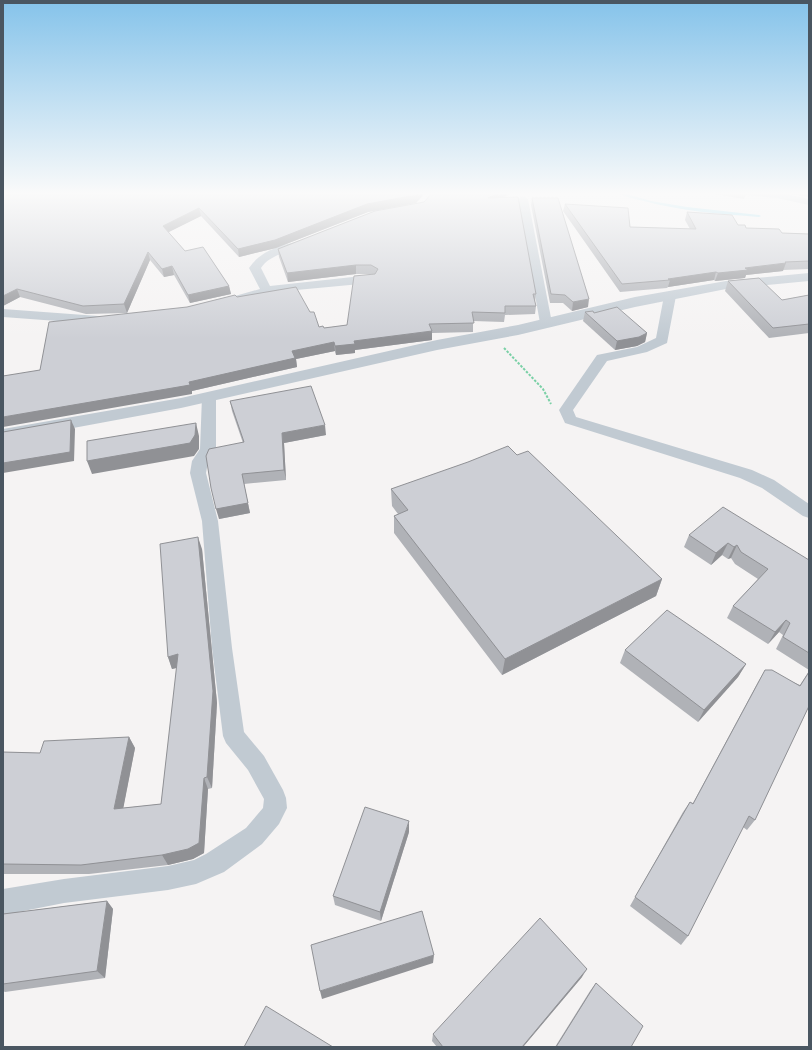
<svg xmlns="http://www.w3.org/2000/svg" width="812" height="1050" font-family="'Fira Sans Condensed',sans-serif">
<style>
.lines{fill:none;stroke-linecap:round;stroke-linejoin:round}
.stream{fill:#90daee;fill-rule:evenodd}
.path{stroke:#7ad0a6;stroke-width:2;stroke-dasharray:2.5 1.5;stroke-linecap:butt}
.minor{fill:#c1cad2;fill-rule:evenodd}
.tertiary{fill:#c1cad2;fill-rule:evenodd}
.wall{fill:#b0b2b7}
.shaded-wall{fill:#909195}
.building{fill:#cdcfd5;stroke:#909195}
</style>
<rect width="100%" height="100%" fill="#f5f3f3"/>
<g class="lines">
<path class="stream" d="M614 192H620L651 201 687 207 759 215 761 216 759 217C720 214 681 211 644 201 634 199 623 196 614 192Z"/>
<path class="path" d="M504 348 543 389 551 404"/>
<g class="minor">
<path d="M739 192H777L809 199V205L777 198 744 195Z"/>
<path d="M523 196 528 199 552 323 546 327 540 323 518 199Z"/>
<path d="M300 241 304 242 305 244 304 246C290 251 269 255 261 268L270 286 371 275 377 279 371 283 275 292 239 303 235 302 233 299 235 296 260 289 249 268C260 251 281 245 300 241Z"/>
<path d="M670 292 676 296 667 343 647 352 607 361 573 410 576 417 752 470 774 480 809 504V518L803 516 762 488 740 478 565 423 559 410 597 355 637 347 656 338 664 296Z"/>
<path d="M3 309 98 316 104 320 98 324 3 317Z"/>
<path d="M209 393 214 394 216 397V450L208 462 206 473 218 521 232 648 244 732 264 756 283 790 286 798 287 808 279 824 262 844 224 872 196 884 168 890 64 903 3 915V889L64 879 168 866 194 860 206 854 246 828 263 808 264 799 248 770 226 743 223 736 212 648 202 521 190 473 192 461 200 449 202 397 204 394Z"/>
</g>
<path class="tertiary" d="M809 273V281L726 289 635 307 518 335 437 350 181 408 3 441V429L181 398 437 340 518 325 635 297 726 281Z"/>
</g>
<g class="wall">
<path d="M3 192H426L416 203 368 212 276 248 239 257 201 216 168 232 185 251 229 286 231 294 190 303 174 275 164 277 150 260 127 313 86 314 20 297 3 306Z"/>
<path d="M709 192H747L744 199 709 193Z"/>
<path d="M780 192H809V197Z"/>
<path d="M510 194 502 198 536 294 535 302 536 306 535 314 505 315 504 322 473 321V332L432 333V340L355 350V353L336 355 335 351 296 359 297 367 192 391V394L40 370 187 307 237 297 319 327 324 328 347 325 372 274H356L288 282 279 257 278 249Z"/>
<path d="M532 198 588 307 572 311 563 303H550L531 205Z"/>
<path d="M565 204 630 227 690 229 685 220 687 212 746 228 782 233 809 234V269L783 270V271L746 275 745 278 715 281 714 280 668 287 667 288 620 292 563 211Z"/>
<path d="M728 281 782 300 809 295V333L769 338 725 291Z"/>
<path d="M585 312 594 313 647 333 645 342 637 346 615 350 583 321Z"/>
<path d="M230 401 326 435 284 443 286 480 244 484 250 513 219 519 243 443 232 411Z"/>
<path d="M517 455 662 579 656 596 502 675 394 533V516L398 514 392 506 391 489Z"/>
<path d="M689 535 809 560V670L776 649 783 635 779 632 768 644 727 618 733 606 758 579 735 564 731 558 728 559 722 555 711 565 684 547Z"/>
<path d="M202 549 217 703 212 788 208 789 204 853 193 859 168 865 89 874H3V752L40 753 129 737 135 748 123 808 161 804 177 668 172 669 168 657Z"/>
<path d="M625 650 746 664 738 677 698 722 620 663Z"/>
<path d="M765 670 800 685 809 671V706L755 820 747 830 743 827 688 936 681 945 630 906 683 812 690 802 693 803 758 682Z"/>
<path d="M409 832 381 921 335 905 333 896Z"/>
<path d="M107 901 113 909 105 978 5 992 3 991V914Z"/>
<path d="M582 977 523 1047H437L432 1041 433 1034Z"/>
<path d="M596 983 631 1047H555L590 991Z"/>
</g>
<g class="shaded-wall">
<path d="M419 192H426L416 203 368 212 276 248 239 257 238 249 367 204Z"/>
<path d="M498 192H510V194L487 206 488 198Z"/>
<path d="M199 208 201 216 165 234 163 226Z"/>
<path d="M148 252 150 260 127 313 124 304Z"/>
<path d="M786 263 783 271 746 275 745 278 715 281 718 273 745 268Z"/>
<path d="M356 265V274L288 282 287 273Z"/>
<path d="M172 266 174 275 164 277 162 269Z"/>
<path d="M716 272 714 280 668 287 670 280 668 279Z"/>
<path d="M229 286 231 294 190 303 188 295Z"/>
<path d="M17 289 20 297 3 306V296Z"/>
<path d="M589 299 588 307 572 311 573 302Z"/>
<path d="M432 331V340L355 350V353L336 355 335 346 354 341Z"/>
<path d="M647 333 645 342 637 346 615 350 617 341Z"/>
<path d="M334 342 335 351 296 359 297 367 192 391V394L3 427V417L189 382 292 351Z"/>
<path d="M71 420 75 429 74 461 3 473V463Z"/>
<path d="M196 423 199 436V449L194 456 92 474 87 461Z"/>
<path d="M325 425 326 435 284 443 286 480 284 470 282 433Z"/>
<path d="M242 474 250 513 219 519 216 509Z"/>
<path d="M198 537 202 549 217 703 212 788 207 777Z"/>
<path d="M728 543 722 555 711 565 716 553Z"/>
<path d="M737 545 731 558 728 559 734 547Z"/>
<path d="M662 579 656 596 502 675 505 659Z"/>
<path d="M786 620 779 632 768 644 775 632Z"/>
<path d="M178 654 183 666 172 669 168 657Z"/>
<path d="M746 664 738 677 698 722 704 710Z"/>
<path d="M129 737 135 748 121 820 114 809Z"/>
<path d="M204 778 208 789 204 853 193 859 168 865 162 855Z"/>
<path d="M409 821V832L381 921 380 912Z"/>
<path d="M107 901 113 909 105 978 97 971Z"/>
<path d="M434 955 433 963 322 999 320 991Z"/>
<path d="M587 969 582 977 523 1047H522Z"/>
</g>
<g class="building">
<path d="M3 192H419L416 195 367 204 275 240 238 249 199 208 163 226 185 251 203 247 229 286 188 295 172 266 162 269 148 252 124 304 83 306 17 289 3 296Z"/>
<path d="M433 192H498L488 198 518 197 536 294H533L536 306H505V313L472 312 474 323 429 324 432 331 354 341 355 344 335 346 334 342 292 351 295 358 189 382 190 385 3 417V376L40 370 49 322 187 307 235 295 237 297 296 287 310 312H314L319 327 323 326 324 328 347 325 354 276 375 274 378 269 371 265H356L287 273 278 249 375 211 424 202Z"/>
<path d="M532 198H558L589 299 573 302 565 295 551 294Z"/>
<path d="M565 204 628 208 630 227 696 229 687 212 732 215 738 225H745L746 228 779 229 782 233 809 234V261L785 262 786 263 745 268 748 270 718 273 716 272 668 279 670 280 622 284Z"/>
<path d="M759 278 782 300 809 295V324L773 328 728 281Z"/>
<path d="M617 307 647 333 639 337 617 341 585 312 593 311 594 313Z"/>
<path d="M311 386 325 425 282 433 284 470 242 474 248 503 216 509 211 488 206 456 209 449 244 442 230 401Z"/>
<path d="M71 420 70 452 3 463V432Z"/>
<path d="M196 423 195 435 190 443 87 461V441Z"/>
<path d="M508 446 517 455 528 451 662 579 505 659 394 516 408 510 391 489 468 462Z"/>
<path d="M723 507 809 560V653L783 637 790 623 786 620 775 632 733 606 768 569 741 552 737 545 734 547 728 543 716 553 689 535Z"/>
<path d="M198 537 213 691 207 777 204 778 199 843 188 849 162 855 81 865 3 864V752L40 753 44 741 129 737 114 809 161 804 178 654 168 657 160 544Z"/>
<path d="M667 610 746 664 704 710 625 650Z"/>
<path d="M765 670H772L800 686 809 672V706L755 820 749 816 688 936 635 897 690 802 693 804Z"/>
<path d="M365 807 409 821 380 912 333 896Z"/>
<path d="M107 901 97 971 3 984V914Z"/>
<path d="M422 911 434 955 320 991 311 945Z"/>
<path d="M540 918 587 969 522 1047H443L433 1034Z"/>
<path d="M596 983 643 1026 631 1047H556Z"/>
<path d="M266 1006 333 1047H244Z"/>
</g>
<linearGradient id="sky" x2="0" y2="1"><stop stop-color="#85c3ea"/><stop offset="0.57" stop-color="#fafafa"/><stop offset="1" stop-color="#fafafa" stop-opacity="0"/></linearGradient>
<rect width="812" height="339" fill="url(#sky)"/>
<rect width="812" height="1050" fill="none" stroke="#4a5661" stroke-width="8"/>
</svg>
